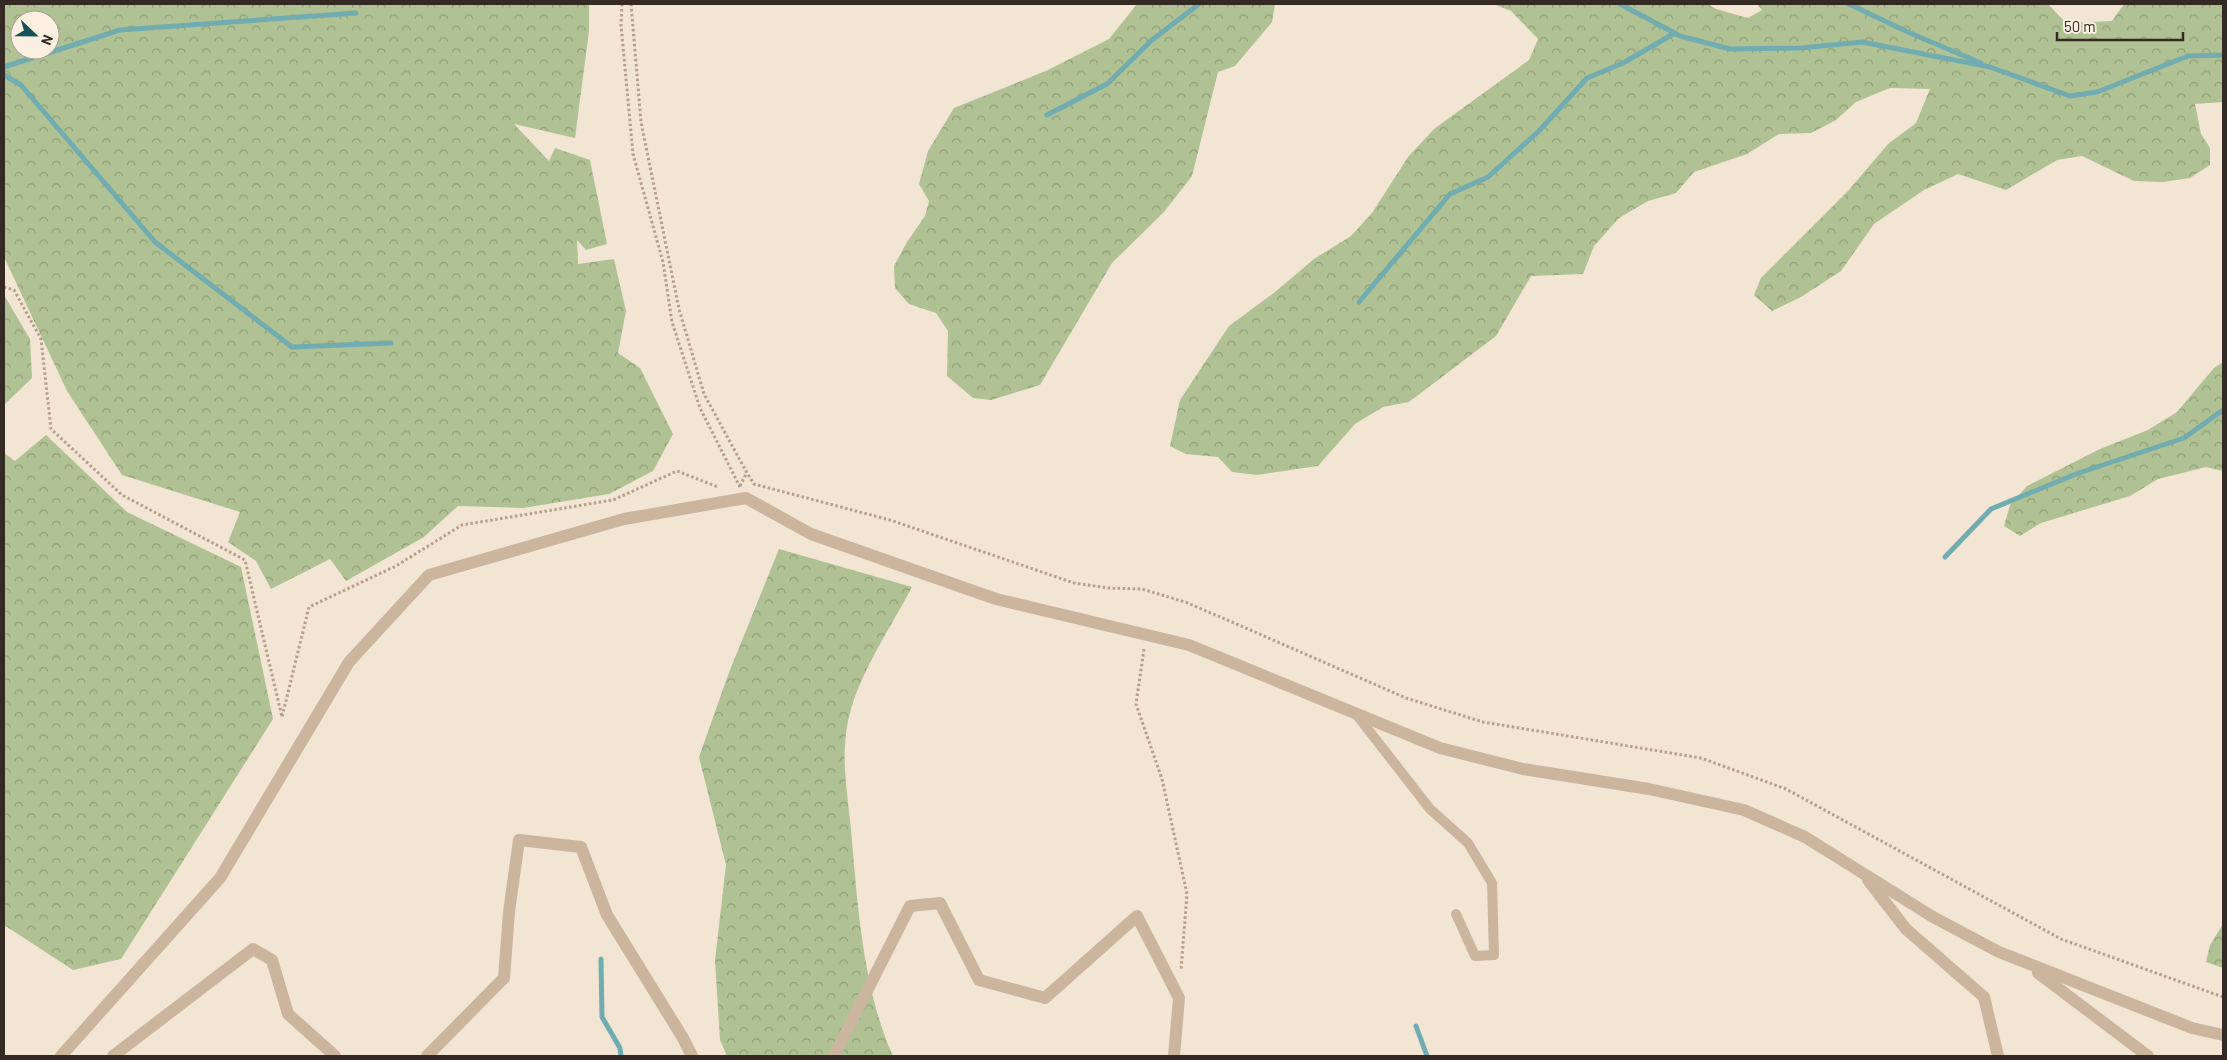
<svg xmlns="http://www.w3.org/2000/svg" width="2227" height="1060" font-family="Barlow,sans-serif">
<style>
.forest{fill:url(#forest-crowns);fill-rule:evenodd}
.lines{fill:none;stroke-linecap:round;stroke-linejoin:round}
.stream{stroke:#71acb1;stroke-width:5}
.path{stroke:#b69f8a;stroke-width:3;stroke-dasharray:2.5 2.5;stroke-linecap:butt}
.lane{stroke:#cbb59f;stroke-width:10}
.street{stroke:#cbb59f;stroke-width:12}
</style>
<defs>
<pattern id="forest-crowns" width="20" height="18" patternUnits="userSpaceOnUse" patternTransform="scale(1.25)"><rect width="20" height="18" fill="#b0c293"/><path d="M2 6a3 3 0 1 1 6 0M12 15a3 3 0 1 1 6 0" fill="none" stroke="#909e78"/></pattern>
</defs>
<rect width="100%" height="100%" fill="#f2e5d4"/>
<g class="forest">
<path d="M4 4H589V31L575 138 514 124 549 161 555 148 590 160 607 244 586 250 577 240 578 264 614 259 626 311 618 353 640 368 673 434 653 471 609 494 523 508 458 506 424 537 346 581 330 559 271 589 256 561 228 542 240 512 122 475 67 391 4 257ZM20 20H50V50H20Z"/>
<path d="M1137 4H1275L1272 22 1235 66 1218 72 1192 176 1164 212 1112 263 1040 385 991 400 973 398 947 376 948 331 936 313 909 304 895 288 894 266 907 242 925 216 929 201 919 184 928 151 954 108 1048 70 1109 39Z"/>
<path d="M1493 4H1708L1716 9 1748 18 1762 10 1757 4H2048L2066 23 2112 21 2124 4H2223V102L2195 104 2201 134 2210 148V165L2190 178 2163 182 2134 181 2082 156 2057 160 2006 190 1958 174 1924 190 1874 224 1841 271 1801 297 1772 311 1754 295 1761 278 1848 191 1888 144 1916 123 1930 89 1890 88 1856 102 1836 120 1811 133 1779 134 1747 154 1694 172 1676 193 1648 201 1619 218 1594 246 1583 274 1531 276 1496 336 1409 402 1383 407 1355 424 1318 466 1257 475 1232 472 1218 457 1186 454 1170 446 1180 400 1229 326 1275 292 1314 259 1351 236 1372 213 1408 157 1434 129 1529 60 1538 39 1511 11Z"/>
<path d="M4 295 30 339 32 378 4 405Z"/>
<path d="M2223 362V471L2206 467 2158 479 2130 496 2041 523 2020 536 2004 526 2010 505 2027 486 2100 449 2148 430 2177 412 2214 368Z"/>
<path d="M46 435 127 512 241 567 273 719 121 959 73 970 4 925V453L15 461Z"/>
<path d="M779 549 912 587C892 625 863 668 851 709 839 751 847 788 851 829 857 900 863 991 893 1056H727L720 1040 715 960 726 865 699 757 728 675Z"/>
<path d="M2223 924V968L2206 962 2210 945Z"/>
</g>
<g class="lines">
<g class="stream">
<path d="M1620 4 1680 36 1730 49 1801 48 1862 42 1990 67 2070 96 2097 92 2188 56 2223 55"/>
<path d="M1849 4 1910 33 1981 63"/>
<path d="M4 67 120 30 356 13"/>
<path d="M4 75 21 85 155 242 292 347 391 343"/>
<path d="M1047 115 1107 84 1152 40 1199 4"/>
<path d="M1359 302 1450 194 1488 177 1539 131 1587 78 1623 63 1675 33"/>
<path d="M1945 557 1991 509 2076 474 2184 438 2223 410"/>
<path d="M601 959 602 1017 620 1048 621 1056"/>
<path d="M1416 1026 1427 1056"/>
</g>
<g class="path">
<path d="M622 4 621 25 633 154 663 262 672 322 700 408 740 487"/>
<path d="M631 4 641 122 679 309 704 394 747 473 754 484 890 520 1074 583 1108 588 1142 589 1188 603 1406 698 1483 722 1701 758 1786 789 2061 939 2223 997"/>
<path d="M4 287 14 290 41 339 51 429 122 495 245 560 282 717 309 607 396 566 462 525 613 500 677 471 718 487"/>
<path d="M740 486 746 474"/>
<path d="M1144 649 1136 704 1162 779 1187 894 1181 970"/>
</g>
<path class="lane" d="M1356 714 1430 809 1468 843 1492 883 1494 955 1475 956 1456 914"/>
<g class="street">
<path d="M1868 880 1906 929 1984 997 1998 1056"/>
<path d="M2038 973 2148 1056"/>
<path d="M61 1056 220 878 349 662 429 575 624 519 746 498 811 534 996 599 1189 645 1440 748 1523 769 1649 789 1744 810 1805 837 1933 917 1999 952 2192 1028 2223 1035"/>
<path d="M113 1056 253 949 272 960 288 1014 335 1056"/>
<path d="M427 1056 504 978 509 912 519 840 581 847 607 915 683 1038 692 1056"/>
<path d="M834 1056 910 906 940 903 979 980 1045 998 1137 916 1179 998 1174 1056"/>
</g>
</g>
<rect width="2227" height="1060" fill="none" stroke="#342923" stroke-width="10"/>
<g transform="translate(35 35) rotate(112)"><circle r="24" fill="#faefe0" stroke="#aba094"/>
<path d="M0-4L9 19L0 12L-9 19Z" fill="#165058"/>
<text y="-8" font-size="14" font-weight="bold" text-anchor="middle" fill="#342923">N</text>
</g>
<path d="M2057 32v8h126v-8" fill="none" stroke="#342923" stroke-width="2.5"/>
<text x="2064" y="32" font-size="15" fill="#342923" stroke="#faefe0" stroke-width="4" paint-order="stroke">50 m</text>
</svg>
